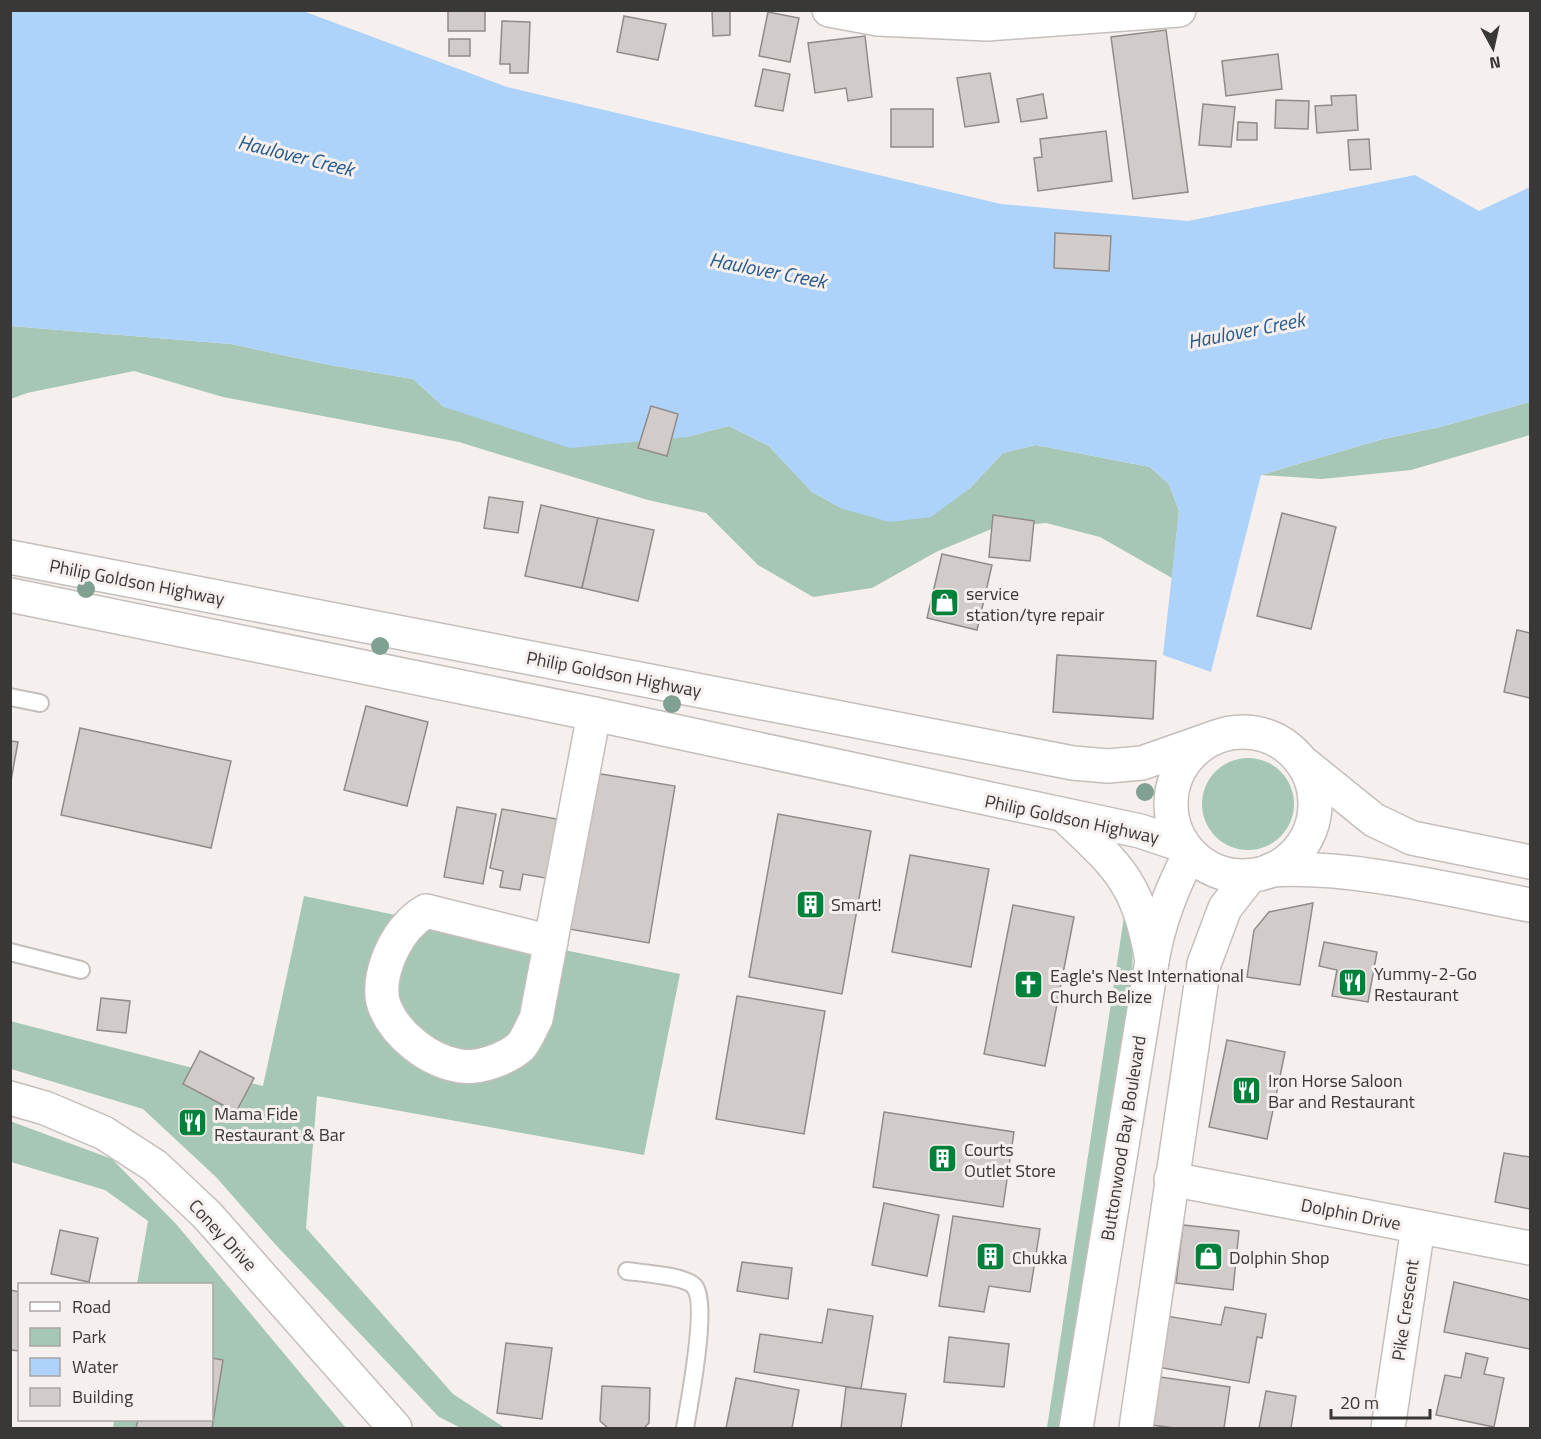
<svg xmlns="http://www.w3.org/2000/svg" width="1541" height="1439" font-family="'Titillium Web',sans-serif">
<style>
.green{fill:#a6c7b6}
.water{fill:#add3fb}
.building{fill:#d1cbc9;stroke:#918b89;stroke-width:1.5}
.lines{fill:none;stroke-linecap:round;stroke-linejoin:round}
.service-casing{stroke:#c4bfbc;stroke-width:20}
.minor-casing{stroke:#c4bfbc;stroke-width:36}
.tertiary-casing{stroke:#c4bfbc;stroke-width:36}
.primary-casing{stroke:#c4bfbc;stroke-width:36}
.service{stroke:#fff;stroke-width:16}
.minor{stroke:#fff;stroke-width:33}
.tertiary{stroke:#fff;stroke-width:33}
.primary{stroke:#fff;stroke-width:33}
.tree{fill:#80a192}
.labels{text-anchor:middle;dominant-baseline:central;stroke-width:6;stroke-linejoin:round;paint-order:stroke}
.street-label{font-size:18px;fill:#3a3837;stroke:#f5efed}
.poi-label{font-size:18px;fill:#3a3837;stroke:#f5efed;text-anchor:start}
.water-label{font-size:20px;font-style:italic;fill:#265a8c;stroke:#f5efed}
</style>
<rect width="100%" height="100%" fill="#f5efed"/>
<g class="green">
<path d="M11 326 231 344 330 365 413 379 444 407 686 437 729 426 769 446 812 492 843 509 969 489 1003 453 1036 445 1150 467 1169 484 1179 511 1172 578 1100 537 1046 523 994 528 936 552 872 588 813 597 758 565 706 513 648 500 459 442 223 397 134 371 27 393 11 399Z"/>
<path d="M1530 402V435L1411 470 1322 479 1261 475 1383 439 1440 427Z"/>
<circle cx="1248" cy="804" r="46"/>
<path d="M304 896 680 974 644 1155 317 1096 306 1228 453 1394 505 1428H461L439 1417 275 1244 216 1177 143 1109 11 1069 10 1021 263 1086Z"/>
<path d="M1127 897 1133 937 1132 986 1061 1428H1047Z"/>
<path d="M10 1121 112 1159 177 1225 346 1428H113L114 1420H212V1284H137L148 1221 105 1190 11 1162Z"/>
</g>
<path class="water" d="M10 11H303L507 87 1001 204 1188 221 1415 175 1479 211 1530 187V402L1440 427 1383 439 1261 475 1211 672 1163 655 1179 511 1169 484 1150 467 1036 445 1003 453 969 489 931 517 890 522 843 509 812 492 769 446 729 426 686 437 570 448 444 407 413 379 330 365 231 344 11 326Z"/>
<g class="building">
<rect x="448" y="10" width="37" height="21"/>
<path d="M712 10H730V35L713 36Z"/>
<path d="M768 12 799 18 790 62 759 56Z"/>
<path d="M624 16 666 24 658 60 617 52Z"/>
<path d="M502 21 530 22 528 73H510V64H500Z"/>
<path d="M1166 30 1188 192 1133 199 1111 37Z"/>
<path d="M865 36 872 97 848 101 846 88 815 93 808 43Z"/>
<rect x="449" y="39" width="21" height="17"/>
<path d="M1278 54 1282 89 1226 96 1222 61Z"/>
<path d="M763 69 790 74 783 111 755 106Z"/>
<path d="M990 73 999 122 965 127 957 78Z"/>
<path d="M1043 94 1047 118 1021 122 1017 99Z"/>
<path d="M1356 95 1358 130 1317 133 1315 106 1332 105 1331 96Z"/>
<path d="M1276 100 1309 101 1308 129 1275 128Z"/>
<path d="M1203 104 1235 107 1231 147 1199 145Z"/>
<rect x="891" y="109" width="42" height="38"/>
<path d="M1238 122 1257 123V140H1237Z"/>
<path d="M1106 131 1112 181 1038 191 1034 158 1042 157 1040 139Z"/>
<path d="M1369 139 1371 169 1350 170 1348 140Z"/>
<path d="M1055 233 1111 236 1109 271 1054 268Z"/>
<path d="M651 406 678 414 667 456 638 448Z"/>
<path d="M489 497 523 502 518 533 484 528Z"/>
<path d="M541 505 598 518 582 588 525 576Z"/>
<path d="M1282 513 1336 527 1311 629 1257 616Z"/>
<path d="M993 515 1034 521 1030 561 989 557Z"/>
<path d="M598 518 654 530 638 601 582 588Z"/>
<path d="M942 554 992 565 977 630 927 618Z"/>
<path d="M1517 630 1530 633V698L1504 692Z"/>
<path d="M1057 655 1156 661 1153 719 1053 712Z"/>
<path d="M366 706 428 722 407 806 344 790Z"/>
<path d="M80 728 231 761 211 848 61 815Z"/>
<path d="M10 741 18 742 10 786Z"/>
<path d="M595 773 675 786 649 943 569 929Z"/>
<path d="M457 807 496 814 483 884 444 877Z"/>
<path d="M502 809 562 820 551 879 523 874 520 890 500 887 503 871 490 868Z"/>
<path d="M778 814 871 831 842 994 749 977Z"/>
<path d="M910 855 989 869 971 967 892 952Z"/>
<path d="M1313 903 1300 985 1247 977 1254 930 1269 912Z"/>
<path d="M1013 905 1074 917 1045 1066 984 1054Z"/>
<path d="M1324 942 1377 952 1368 1002 1332 996 1337 970 1319 966Z"/>
<path d="M737 996 825 1011 804 1134 716 1119Z"/>
<path d="M101 998 130 1001 126 1033 97 1030Z"/>
<path d="M1227 1040 1285 1052 1267 1139 1209 1127Z"/>
<path d="M200 1051 254 1078 236 1112 183 1084Z"/>
<path d="M884 1112 1014 1132 1003 1207 873 1187Z"/>
<path d="M1504 1153 1530 1157V1209L1495 1202Z"/>
<path d="M884 1203 939 1215 927 1276 872 1265Z"/>
<path d="M953 1216 1040 1229 1030 1292 989 1286 984 1312 939 1306Z"/>
<path d="M1183 1225 1239 1231 1233 1290 1176 1283Z"/>
<path d="M60 1230 98 1238 89 1282 51 1274Z"/>
<path d="M742 1262 792 1268 788 1299 737 1291Z"/>
<path d="M1454 1282 1530 1300V1349L1444 1332Z"/>
<path d="M10 1290 20 1292V1351L10 1350Z"/>
<path d="M1225 1307 1266 1314 1262 1338 1257 1337 1249 1383 1151 1366 1160 1315 1221 1325Z"/>
<path d="M828 1309 873 1316 861 1389 754 1372 760 1334 822 1343Z"/>
<path d="M949 1337 1009 1344 1004 1387 944 1382Z"/>
<path d="M506 1343 552 1348 542 1419 497 1413Z"/>
<path d="M1466 1353 1488 1358 1484 1374 1504 1378 1494 1427 1436 1415 1445 1375 1461 1378Z"/>
<path d="M212 1358 223 1360 212 1428H136L138 1420H212Z"/>
<path d="M1160 1377 1230 1387 1224 1428H1174L1152 1425Z"/>
<path d="M736 1378 799 1390 792 1428H726Z"/>
<path d="M602 1386 650 1388 649 1423 644 1428H608L600 1421Z"/>
<path d="M846 1387 906 1394 901 1428H841Z"/>
<path d="M1266 1391 1296 1396 1291 1428H1259Z"/>
</g>
<g class="lines">
<defs>
<g id="service">
<path d="M10 697 40 703"/>
<path d="M10 952 81 970"/>
<path d="M627 1271C642 1273 685 1276 694 1286 709 1302 689 1404 685 1428"/>
</g>
<g id="minor">
<path d="M829 10 878 19 987 24 1179 10"/>
<path d="M551 942 426 911C411 920 401 932 393 948 385 964 378 987 384 1005 395 1035 429 1061 460 1066 479 1069 506 1059 520 1047 527 1040 531 1027 536 1019L594 714"/>
<path d="M1171 1179 1530 1248"/>
<path d="M1388 1428 1418 1227"/>
</g>
<g id="tertiary">
<path d="M10 1098 45 1108 104 1133 155 1166 207 1215 395 1428"/>
<path d="M1076 1428 1152 961C1159 921 1171 889 1190 854"/>
<path d="M1136 1428 1204 964 1225 908 1250 876"/>
</g>
<g id="primary">
<path d="M10 557 1073 763 1108 766 1142 763 1216 737"/>
<path d="M10 595 594 714 1140 831 1182 845"/>
<circle cx="1243" cy="804" r="72"/>
<path d="M1301 761 1374 820 1412 838 1530 862"/>
<path d="M1067 818C1122 870 1138 884 1152 961"/>
<path d="M1271 870C1352 865 1450 890 1530 905"/>
</g>
</defs>
<use href="#service" class="service-casing"/>
<use href="#minor" class="minor-casing"/>
<use href="#tertiary" class="tertiary-casing"/>
<use href="#primary" class="primary-casing"/>
<use href="#service" class="service"/>
<use href="#minor" class="minor"/>
<use href="#tertiary" class="tertiary"/>
<use href="#primary" class="primary"/>
</g>
<g class="tree">
<circle cx="86" cy="589" r="9"/>
<circle cx="380" cy="646" r="9"/>
<circle cx="672" cy="704" r="9"/>
<circle cx="1145" cy="792" r="9"/>
</g>
<defs>
<symbol id="shop-square" viewBox="-11 -11 22 22"><rect x="-9" y="-9" width="18" height="18" rx="4" fill="#00813b" stroke="#f5efed"/><path d="M-5-2.5h2.3a2.7 3.5 0 0 1 5.4 0H5L5.5 6h-11ZM-1.5-2.5h3a1.5 2.3 0 0 0-3 0Z" fill="#fff"/></symbol>
<symbol id="building-square" viewBox="-11 -11 22 22"><rect x="-9" y="-9" width="18" height="18" rx="4" fill="#00813b" stroke="#f5efed"/><path d="M-4-6H4V6H1V3H-1V6H-4ZM-2.5-4.3h1.7v1.8h-1.7ZM.8-4.3h1.7v1.8H.8ZM-2.5-1h1.7V.8h-1.7ZM.8-1h1.7V.8H.8Z" fill="#fff"/></symbol>
<symbol id="restaurant-square" viewBox="-11 -11 22 22"><rect x="-9" y="-9" width="18" height="18" rx="4" fill="#00813b" stroke="#f5efed"/><path d="M-5-6h1v4h1v-4h1v4h1v-4h1v5L-1.5 .5V6h-2V.5L-5-1ZM5-6V6H3V1.5H1.5Q1.5-4 5-6Z" fill="#fff"/></symbol>
<symbol id="church-square" viewBox="-11 -11 22 22"><rect x="-9" y="-9" width="18" height="18" rx="4" fill="#00813b" stroke="#f5efed"/><path d="M-1.2-6h2.4v3.5h3.3v2.4h-3.3V6h-2.4V-.1h-3.3v-2.4h3.3Z" fill="#fff"/></symbol>
</defs>
<g fill-rule="evenodd">
<use href="#shop-square" x="928" y="586" width="33" height="33"/>
<use href="#building-square" x="794" y="888" width="33" height="33"/>
<use href="#restaurant-square" x="1336" y="966" width="33" height="33"/>
<use href="#church-square" x="1012" y="968" width="33" height="33"/>
<use href="#restaurant-square" x="1230" y="1074" width="33" height="33"/>
<use href="#restaurant-square" x="176" y="1106" width="33" height="33"/>
<use href="#building-square" x="926" y="1142" width="33" height="33"/>
<use href="#building-square" x="974" y="1240" width="33" height="33"/>
<use href="#shop-square" x="1192" y="1240" width="33" height="33"/>
</g>
<g class="labels">
<g class="street-label">
<text transform="translate(137 582) rotate(11)">Philip Goldson Highway</text>
<text transform="translate(614 674) rotate(11)">Philip Goldson Highway</text>
<text transform="translate(1072 819) rotate(12)">Philip Goldson Highway</text>
<text transform="translate(1123 1138) rotate(-81)">Buttonwood Bay Boulevard</text>
<text transform="translate(1351 1214) rotate(11)">Dolphin Drive</text>
<text transform="translate(223 1235) rotate(47)">Coney Drive</text>
<text transform="translate(1405 1310) rotate(-82)">Pike Crescent</text>
</g>
<g class="poi-label">
<text x="966" y="593">service<tspan x="966" dy="21">station/tyre repair</tspan></text>
<text x="831" y="904">Smart!</text>
<text x="1374" y="973">Yummy-2-Go<tspan x="1374" dy="21">Restaurant</tspan></text>
<text x="1050" y="975">Eagle's Nest International<tspan x="1050" dy="21">Church Belize</tspan></text>
<text x="1268" y="1080">Iron Horse Saloon<tspan x="1268" dy="21">Bar and Restaurant</tspan></text>
<text x="214" y="1113">Mama Fide<tspan x="214" dy="21">Restaurant &amp; Bar</tspan></text>
<text x="964" y="1149">Courts<tspan x="964" dy="21">Outlet Store</tspan></text>
<text x="1012" y="1257">Chukka</text>
<text x="1229" y="1257">Dolphin Shop</text>
</g>
<g class="water-label">
<text transform="translate(296 155) rotate(14)">Haulover Creek</text>
<text transform="translate(768 270) rotate(11)">Haulover Creek</text>
<text transform="translate(1246 330) rotate(-11)">Haulover Creek</text>
</g>
</g>
<rect width="1541" height="1439" fill="none" stroke="#3a3837" stroke-width="24"/>
<rect x="18" y="1283" width="195" height="138" fill="#f5efed" stroke="#aaa6a4" stroke-width="1.5"/>
<rect x="30" y="1302" width="30" height="9" fill="#ffffff" stroke="#aaa6a4" stroke-width="1.5"/>
<text x="72" y="1313" font-size="18" fill="#3a3837">Road</text>
<rect x="30" y="1328" width="30" height="18" fill="#a6c7b6" stroke="#aaa6a4" stroke-width="1.5"/>
<text x="72" y="1343" font-size="18" fill="#3a3837">Park</text>
<rect x="30" y="1358" width="30" height="18" fill="#add3fb" stroke="#aaa6a4" stroke-width="1.5"/>
<text x="72" y="1373" font-size="18" fill="#3a3837">Water</text>
<rect x="30" y="1388" width="30" height="18" fill="#d1cbc9" stroke="#aaa6a4" stroke-width="1.5"/>
<text x="72" y="1403" font-size="18" fill="#3a3837">Building</text>
<g transform="translate(1493 48) rotate(172)" stroke="#f5efed" stroke-width="4.5" paint-order="stroke">
<path d="M0-4.5L10 22L0 15L-10 22Z" fill="#3a3837"/>
<text y="-9" font-size="16" font-weight="bold" text-anchor="middle" fill="#3a3837">N</text>
</g>
<path d="M1331 1409v9h99v-9" fill="none" stroke="#3a3837" stroke-width="3"/>
<text x="1340" y="1409" font-size="18" fill="#3a3837" stroke="#f5efed" stroke-width="4.5" paint-order="stroke">20 m</text>
</svg>
